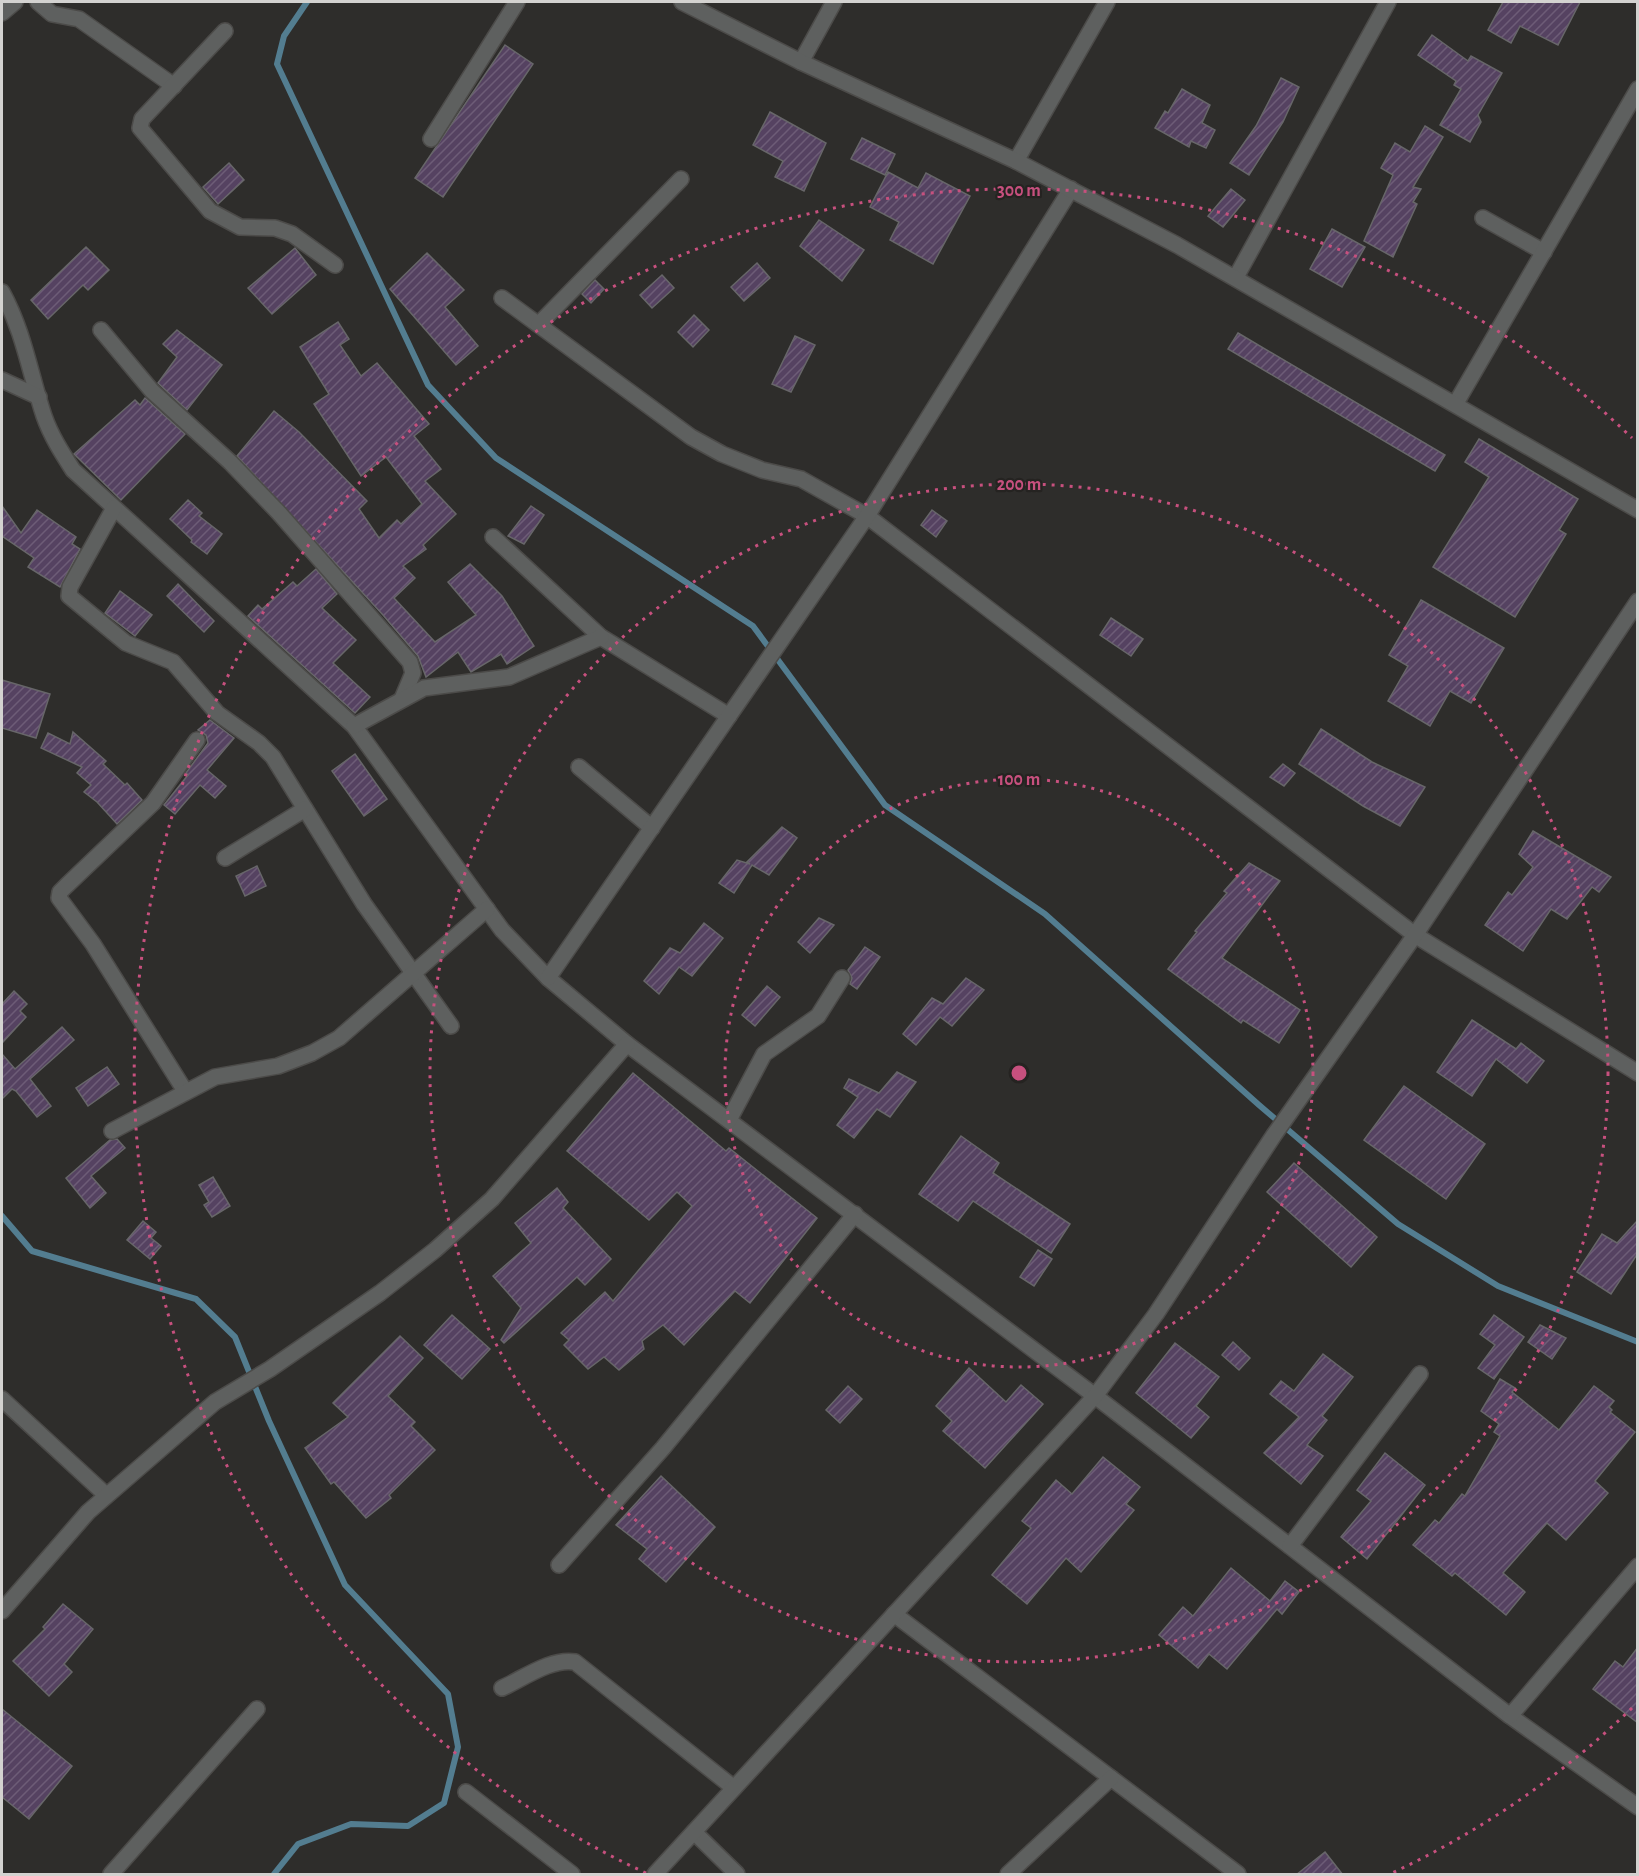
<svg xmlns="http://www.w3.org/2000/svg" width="1639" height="1876" font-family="'Alegreya Sans',sans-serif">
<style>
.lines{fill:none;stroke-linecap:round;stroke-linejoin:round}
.stream{stroke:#537d90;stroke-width:6}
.building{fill:url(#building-hatch);stroke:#676669;stroke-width:1.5}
.minor-casing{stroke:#4c4b49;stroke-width:18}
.tertiary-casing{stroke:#4c4b49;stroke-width:18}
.minor{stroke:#5e605f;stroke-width:15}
.tertiary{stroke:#5e605f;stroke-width:15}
.ring{fill:none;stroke:#c7507e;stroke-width:3;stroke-dasharray:3 6}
.centre{fill:#c7507e;stroke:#252321;stroke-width:3}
.ring-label{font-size:18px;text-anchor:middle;font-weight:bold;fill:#c7507e;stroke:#252321;stroke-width:4.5;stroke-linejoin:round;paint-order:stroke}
</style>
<defs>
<pattern id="building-hatch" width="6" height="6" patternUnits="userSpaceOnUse" patternTransform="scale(1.5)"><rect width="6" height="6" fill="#554261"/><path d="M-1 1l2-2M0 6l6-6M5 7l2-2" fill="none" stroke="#6d5c77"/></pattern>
</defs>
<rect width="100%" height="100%" fill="#2e2d2b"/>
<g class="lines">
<g class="stream">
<path d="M307 2 284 36 277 64 428 385 496 458 753 626 885 805 1045 914 1259 1105 1398 1224 1498 1286 1638 1342"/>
<path d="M2 1216 32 1251 196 1299 235 1337 269 1421 345 1585 448 1694 458 1747 444 1803 408 1826 351 1824 298 1844 274 1874"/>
</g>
</g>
<g class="building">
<path d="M1503 2H1580L1558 45 1520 26 1511 43 1488 30Z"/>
<path d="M1432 35 1468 61 1471 56 1502 73 1478 115 1481 122 1470 142 1440 125 1461 89 1454 85 1456 81 1418 55Z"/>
<path d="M505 45 533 64 443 197 415 178Z"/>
<path d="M1281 78 1299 87 1283 122 1249 175 1230 163 1256 126Z"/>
<path d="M1182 89 1210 105 1202 123 1215 130 1206 148 1191 141 1189 147 1155 128 1165 111 1168 113Z"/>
<path d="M770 112 826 143 804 191 775 177 783 161 753 145Z"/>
<path d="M1425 126 1443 137 1413 187 1421 189 1413 202 1417 204 1393 257 1364 241 1393 175 1381 168 1395 143 1410 152Z"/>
<path d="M862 138 895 154 885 175 851 159Z"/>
<path d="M229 163 244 180 218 204 203 187Z"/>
<path d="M888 172 918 188 926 173 970 196 933 264 890 240 899 222 870 207Z"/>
<path d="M1231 189 1245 200 1223 227 1208 216Z"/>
<path d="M819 220 864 250 842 281 800 246Z"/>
<path d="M1332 229 1365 247 1342 287 1310 269Z"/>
<path d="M86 247 109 270 88 290 83 285 48 319 31 300Z"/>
<path d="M295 248 316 275 272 314 248 288Z"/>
<path d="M427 253 464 290 445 307 478 346 456 365 390 289Z"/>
<path d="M757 263 770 278 744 301 731 287Z"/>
<path d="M662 275 674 288 652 308 640 295Z"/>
<path d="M595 280 604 289 591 303 582 294Z"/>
<path d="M694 315 709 330 693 347 678 332Z"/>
<path d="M338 322 349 339 340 345 361 376 377 363 429 424 414 436 441 469 425 481 456 514 423 545 426 549 403 566 415 578 394 598 435 642 476 615 448 582 470 564 502 596 534 646 507 664 501 654 471 672 458 652 426 677 418 656 383 615 237 456 274 411 299 432 367 501 359 509 379 538 397 520 401 524 422 504 386 457 361 476 314 404 329 394 300 347Z"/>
<path d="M177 330 222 365 187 410 158 383 177 357 163 344Z"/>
<path d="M1238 333 1445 455 1435 471 1228 349Z"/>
<path d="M795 336 815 345 791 392 772 384Z"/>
<path d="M145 398 185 434 121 500 74 454 135 400 140 405Z"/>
<path d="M1479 439 1578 499 1559 530 1566 534 1515 617 1433 567 1489 477 1465 462Z"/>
<path d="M188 500 202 513 199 516 222 534 207 554 191 542 192 540 170 519Z"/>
<path d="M2 506 21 533 37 510 76 537 72 544 80 549 60 587 28 567 34 558 2 536Z"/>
<path d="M531 506 544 515 524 544 508 536Z"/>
<path d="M932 510 947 521 936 537 921 525Z"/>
<path d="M316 569 337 594 322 608 356 640 333 663 370 697 355 713 248 616 258 605 262 609 293 582 297 586Z"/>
<path d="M178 584 214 621 204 632 167 596Z"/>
<path d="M120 591 152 615 135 636 105 613Z"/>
<path d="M1421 600 1504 648 1471 703 1450 691 1430 726 1388 701 1408 666 1389 655Z"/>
<path d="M1111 618 1143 639 1131 656 1100 635Z"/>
<path d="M2 680 50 694 36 738 2 728Z"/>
<path d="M210 720 234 738 207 770 226 786 215 798 200 785 175 814 164 805 188 775 186 773 208 743 206 735 198 730Z"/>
<path d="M1321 729 1372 762 1425 787 1400 826 1363 806 1299 764Z"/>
<path d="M73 732 106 761 103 764 125 785 127 783 142 800 117 824 97 802 84 792 91 785 77 773 82 767 41 748 48 733 70 744Z"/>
<path d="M355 754 387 799 364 816 332 771Z"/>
<path d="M1283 764 1295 773 1284 786 1270 777Z"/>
<path d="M782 827 797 838 769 875 752 865 734 893 719 883 737 860 750 864 747 862Z"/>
<path d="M1533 831 1611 877 1599 892 1592 887 1567 919 1551 909 1523 951 1485 925 1508 892 1512 895 1533 867 1519 854Z"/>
<path d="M1249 863 1280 881 1222 958 1300 1010 1279 1043 1243 1020 1241 1023 1168 969 1197 932 1195 931 1227 893 1224 891Z"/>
<path d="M257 866 266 886 245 896 236 876Z"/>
<path d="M819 918 834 925 810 953 798 942Z"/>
<path d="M704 923 723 938 692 976 679 967 659 994 644 981 670 948 680 953Z"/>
<path d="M865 947 880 957 857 989 850 984 852 978 848 970Z"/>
<path d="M966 978 984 990 952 1026 940 1017 916 1045 903 1034 932 998 943 1004Z"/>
<path d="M767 986 780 997 755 1026 742 1015Z"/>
<path d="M14 991 27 1004 20 1011 26 1017 2 1043V1004Z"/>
<path d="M1472 1020 1516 1049 1521 1043 1544 1061 1527 1083 1496 1059 1472 1096 1437 1072Z"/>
<path d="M62 1027 74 1040 30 1079 51 1106 37 1117 16 1091 12 1089 2 1099V1054L15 1069Z"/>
<path d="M107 1067 119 1084 88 1106 76 1088Z"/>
<path d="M897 1072 916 1082 890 1117 877 1109 854 1138 837 1125 858 1097 844 1088 849 1079 879 1093Z"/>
<path d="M633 1073 726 1151 729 1148 817 1218 750 1303 735 1291 684 1345 663 1325 642 1341 644 1349 619 1370 604 1357 588 1369 564 1345 569 1340 561 1333 605 1292 613 1301 692 1206 677 1192 649 1220 567 1151Z"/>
<path d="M1404 1086 1485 1144 1446 1199 1364 1140Z"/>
<path d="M961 1136 999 1163 993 1173 1070 1224 1051 1253 973 1201 958 1221 919 1194Z"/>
<path d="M117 1139 125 1148 91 1176 106 1193 90 1208 66 1178 110 1140Z"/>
<path d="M1294 1163 1377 1237 1351 1267 1267 1192Z"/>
<path d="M213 1177 230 1206 212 1217 204 1205 209 1202 199 1185Z"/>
<path d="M557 1188 568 1202 563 1208 611 1259 585 1285 577 1277 504 1343 501 1340 521 1308 493 1276 531 1243 515 1223Z"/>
<path d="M1638 1220V1253L1611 1294 1577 1272 1602 1234 1617 1243Z"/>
<path d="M143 1221 156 1232 151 1238 161 1246 150 1259 127 1240Z"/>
<path d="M1038 1250 1052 1259 1034 1286 1020 1277Z"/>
<path d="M452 1315 490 1349 462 1379 424 1345Z"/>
<path d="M1494 1315 1524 1337 1494 1379 1478 1368 1495 1345 1480 1334Z"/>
<path d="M1540 1325 1566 1338 1552 1359 1528 1342Z"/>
<path d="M400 1336 423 1358 388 1396 415 1422 411 1426 435 1450 389 1495 391 1498 366 1518 334 1482 331 1484 305 1448 348 1417 333 1403Z"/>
<path d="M1233 1342 1250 1358 1239 1370 1222 1355Z"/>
<path d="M1175 1343 1219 1377 1196 1406 1209 1417 1191 1438 1136 1393Z"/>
<path d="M1323 1354 1353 1377 1322 1416 1327 1420 1307 1445 1323 1456 1301 1484 1264 1453 1299 1417 1270 1394 1281 1381 1294 1391Z"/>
<path d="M969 1368 1006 1402 1021 1385 1043 1404 985 1468 943 1431 952 1421 936 1406Z"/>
<path d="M1500 1379 1515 1388 1512 1392 1559 1430 1594 1386 1614 1401 1609 1407 1612 1410 1610 1412 1635 1432 1595 1481 1608 1493 1566 1540 1547 1523 1503 1573 1525 1592 1506 1615 1455 1573 1452 1576 1413 1545 1435 1520 1439 1523 1462 1494 1465 1496 1500 1436 1494 1432 1499 1424 1481 1411Z"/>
<path d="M848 1386 862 1399 840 1423 826 1410Z"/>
<path d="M1385 1453 1425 1485 1367 1559 1341 1537 1371 1501 1357 1490Z"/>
<path d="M1103 1457 1140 1487 1126 1504 1134 1510 1081 1572 1066 1558 1027 1604 992 1575 1031 1528 1022 1521 1056 1480 1072 1494Z"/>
<path d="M661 1476 715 1527 666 1582 639 1559 647 1549 616 1525Z"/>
<path d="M1231 1568 1270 1601 1285 1581 1299 1592 1282 1614 1277 1609 1227 1669 1209 1654 1198 1668 1159 1635 1183 1607 1193 1616Z"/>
<path d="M63 1604 93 1629 64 1664 72 1672 49 1696 13 1661 45 1629 43 1627Z"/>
<path d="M1638 1647V1723L1593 1689 1615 1661 1623 1667Z"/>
<path d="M2 1709 72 1766 29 1819 2 1797Z"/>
<path d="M1325 1852 1343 1875H1296Z"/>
</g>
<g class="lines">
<defs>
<g id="minor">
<path d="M38 2 52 14 79 19 174 86"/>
<path d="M2 13 15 2"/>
<path d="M225 31 142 119 140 128 210 211 240 227 275 228 292 234 335 265"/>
<path d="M801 62 834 2"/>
<path d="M431 139 517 2"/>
<path d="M1016 161 1107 2"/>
<path d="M1483 218 1544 252"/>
<path d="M1236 277 1388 2"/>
<path d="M2 292C24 332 30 374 44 416 51 436 62 453 73 470L354 726 502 930 548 978 627 1044 1095 1396 1510 1716 1638 1807"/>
<path d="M502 298 691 437 722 454 762 470 801 479 867 516 1415 935 1638 1073"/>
<path d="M539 324 681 179"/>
<path d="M101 330 152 391 230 462 279 513 410 662 413 673 402 699"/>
<path d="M2 380 39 397"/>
<path d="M1456 403 1638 89"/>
<path d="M114 508 70 587 69 596 126 643 173 662 217 713 259 743 273 757 364 904 451 1026"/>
<path d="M493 537 601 637 729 716"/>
<path d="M354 726 424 688 509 677 601 637"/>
<path d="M579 767 652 828"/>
<path d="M225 858 305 809"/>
<path d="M548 978 867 516 1071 189"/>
<path d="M185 1091 93 944 59 898 60 892 66 886 153 803 197 740"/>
<path d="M729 1120 764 1054 818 1016 842 978"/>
<path d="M112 1131 215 1077 278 1066 312 1053 339 1038 487 909"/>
<path d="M2 1399 106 1495"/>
<path d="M1290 1546 1420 1374"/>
<path d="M559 1565 663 1448 855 1214"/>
<path d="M2 1611 88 1512 215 1402 270 1369 380 1293 435 1250 492 1199 627 1044"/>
<path d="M894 1614 1238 1874"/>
<path d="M502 1688C524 1678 551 1658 575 1662L734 1788"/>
<path d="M1510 1716 1638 1566"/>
<path d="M466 1792 572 1874"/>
<path d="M694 1832 737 1874"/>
<path d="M111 1874 257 1709"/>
<path d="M655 1874 1095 1396 1156 1314 1274 1135 1415 935 1638 601"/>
<path d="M1008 1874 1111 1778"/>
</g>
<path id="tertiary" d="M682 2 801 62 1016 161 1177 245 1638 510"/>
</defs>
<use href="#minor" class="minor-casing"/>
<use href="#tertiary" class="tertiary-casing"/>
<use href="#minor" class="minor"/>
<use href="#tertiary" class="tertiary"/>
</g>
<g class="ring">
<circle cx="1019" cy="1073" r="294"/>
<circle cx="1019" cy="1073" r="589"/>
<path d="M1632 1708A883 883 0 0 1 1392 1873M646 1873A883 883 0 1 1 1632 438"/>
</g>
<circle cx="1019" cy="1073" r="9" class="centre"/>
<g class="ring-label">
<text x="1019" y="196">300 m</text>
<text x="1019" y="490">200 m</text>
<text x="1019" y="785">100 m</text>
</g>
<rect width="1639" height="1876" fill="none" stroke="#d3d2d0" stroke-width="6"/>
</svg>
